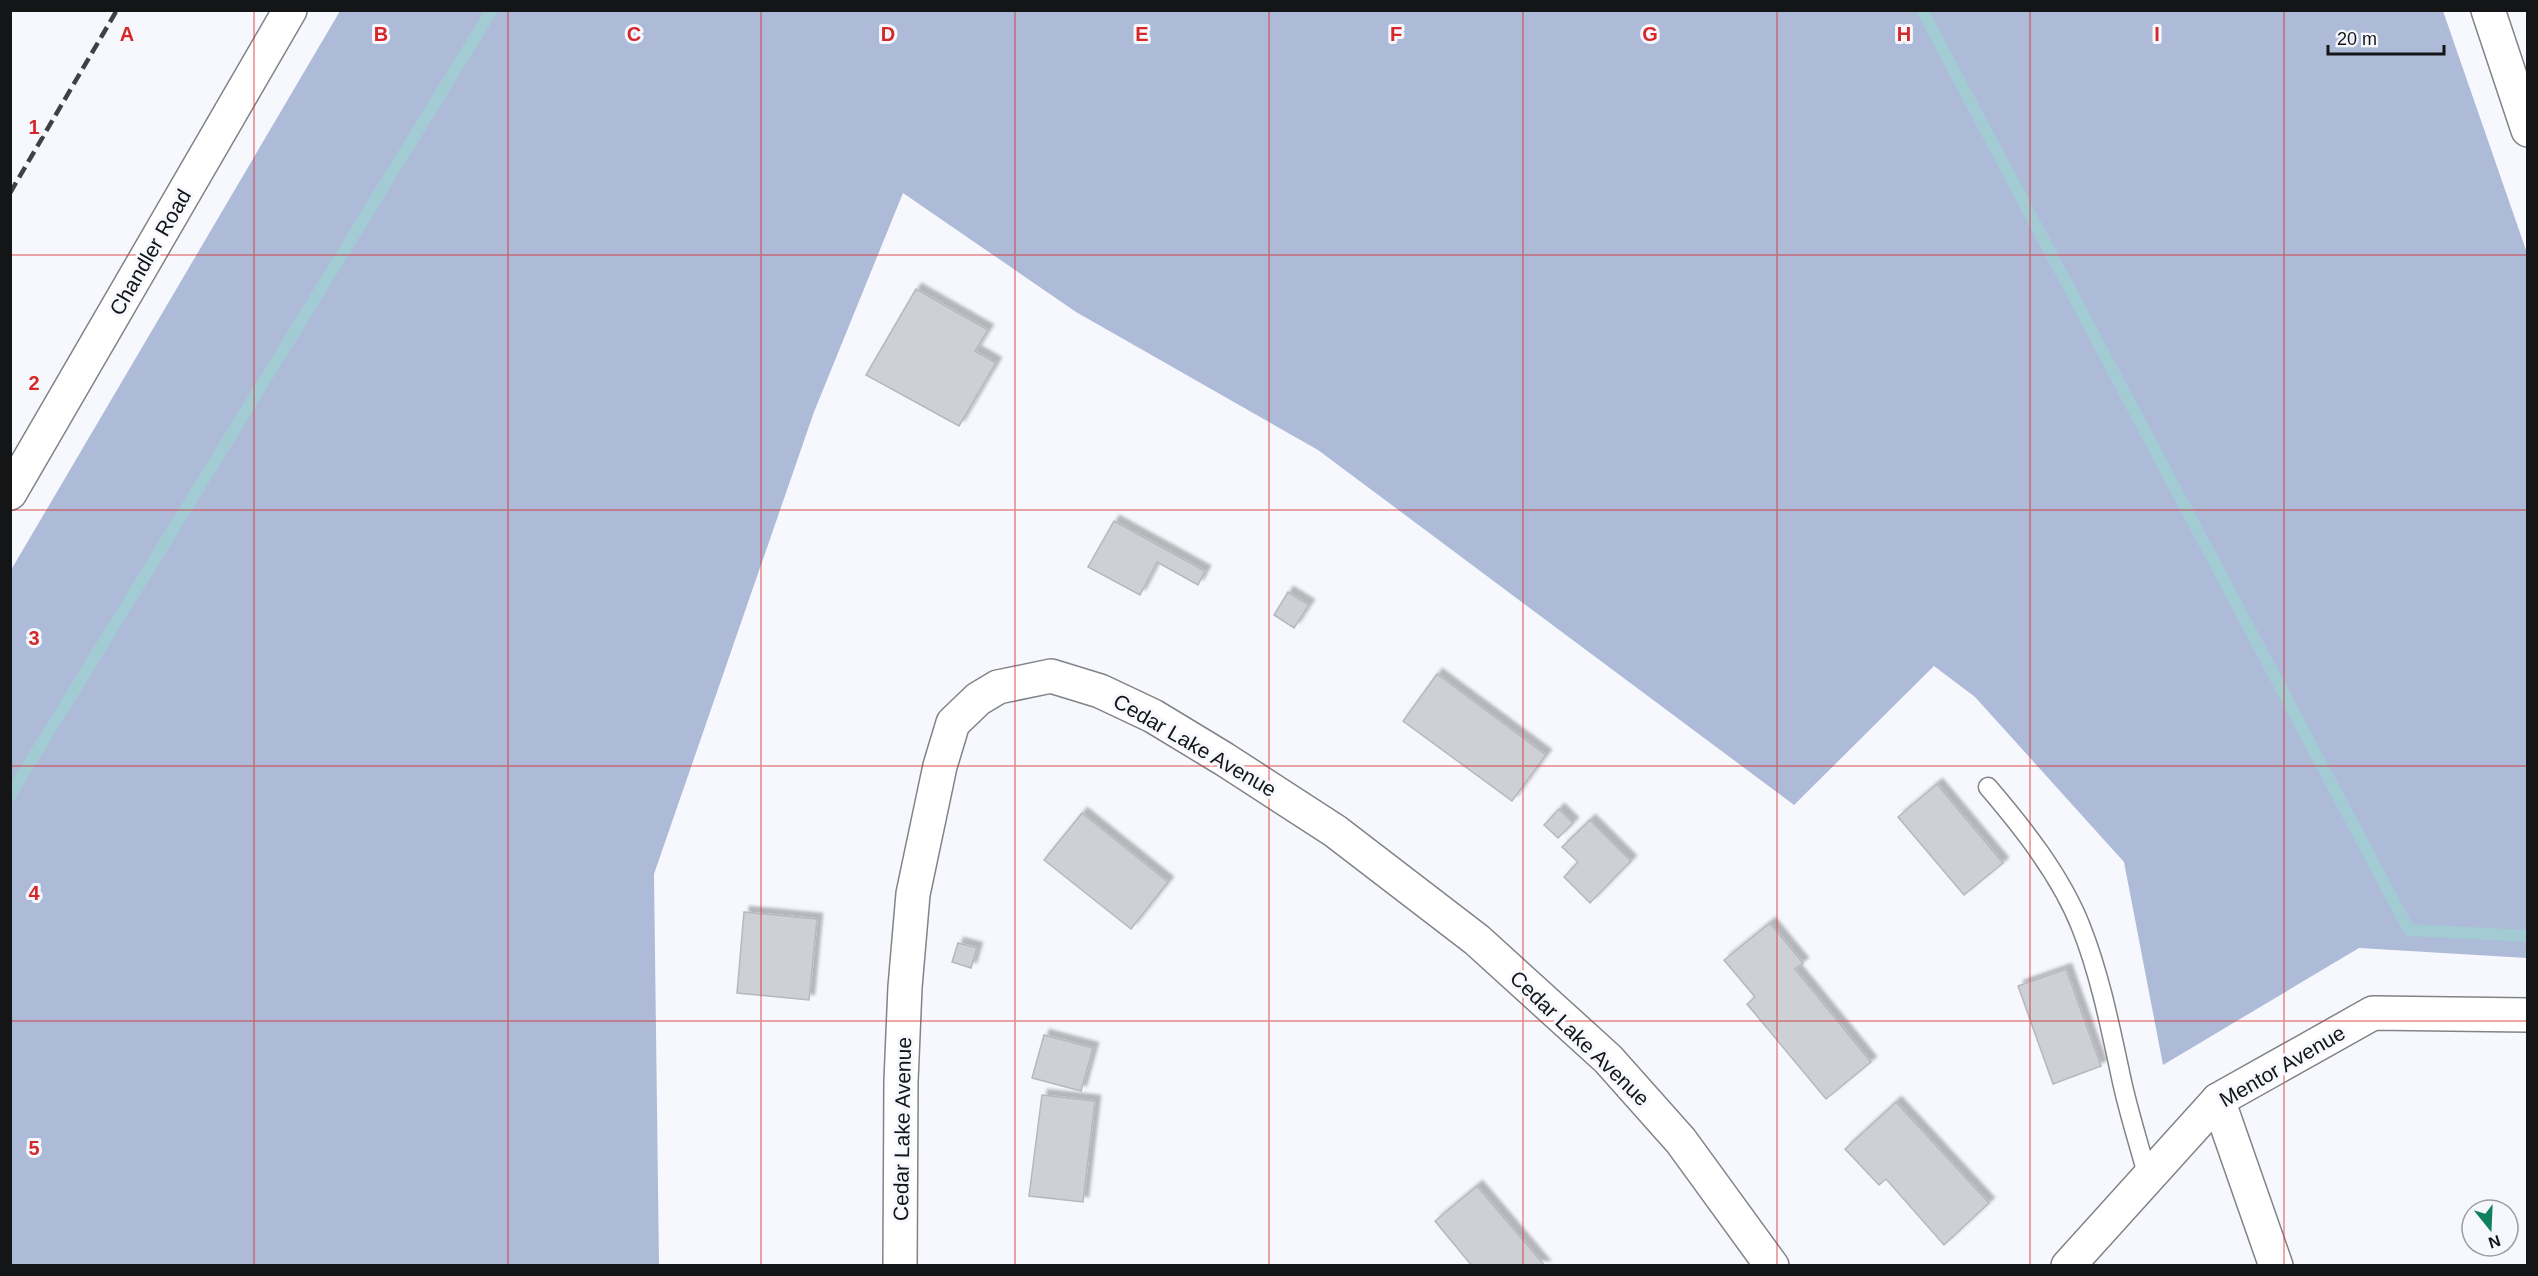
<svg xmlns="http://www.w3.org/2000/svg" width="2538" height="1276" font-family="Arial,sans-serif">
<style>
.forest{fill:#aebbd8}
.lines{fill:none;stroke-linecap:round;stroke-linejoin:round}
.stream{stroke:#a2cbd3;stroke-width:12}
.building{fill:#cdd0d5;stroke:#b6b8bd;stroke-width:1.5;filter:url(#shadow)}
.service-casing{stroke:#818388;stroke-width:21}
.minor-casing{stroke:#818388;stroke-width:36}
.tertiary-casing{stroke:#818388;stroke-width:36}
.service{stroke:#fff;stroke-width:18}
.minor{stroke:#fff;stroke-width:33}
.tertiary{stroke:#fff;stroke-width:33}
.rail{stroke:#404144;stroke-width:4.5;stroke-dasharray:12 6;stroke-linecap:butt}
.grid{fill:none;stroke:#d62828;stroke-width:1.5;stroke-opacity:0.55}
.labels{text-anchor:middle;dominant-baseline:central;stroke-width:6;stroke-linejoin:round;paint-order:stroke}
.street-label{font-size:21px;fill:#141517;stroke:#f6f8fe}
.grid-label{font-size:20px;text-anchor:middle;font-weight:bold;fill:#d62828;stroke:#f6f8fe;stroke-width:6;stroke-linejoin:round;paint-order:stroke}
</style>
<defs>
<filter id="shadow"><feDropShadow dx="5.5" dy="-5.5" stdDeviation="1.5" flood-color="#0004"/></filter>
</defs>
<rect width="100%" height="100%" fill="#f6f8fe"/>
<path class="forest" d="M340 11H2443L2527 253V958L2359 948 2163 1065 2124 862 1975 697 1934 666 1794 805 1318 450 1076 312 903 193 814 412 654 874 659 1265H11V570Z"/>
<g class="lines">
<g class="stream">
<path d="M1922 10 2409 930 2528 936"/>
<path d="M10 795 492 10"/>
</g>
</g>
<g class="building">
<path d="M916 289 988 330 975 351 996 363 959 426 866 375Z"/>
<path d="M1114 521 1205 571 1198 585 1157 562 1140 595 1088 567Z"/>
<path d="M1288 592 1309 605 1294 628 1274 615Z"/>
<path d="M1437 674 1546 755 1512 801 1403 721Z"/>
<path d="M1937 784 2003 863 1964 895 1898 817Z"/>
<path d="M1559 809 1573 823 1558 838 1544 825Z"/>
<path d="M1082 813 1168 882 1131 929 1044 860Z"/>
<path d="M1590 820 1631 861 1590 903 1564 877 1578 862 1562 847Z"/>
<path d="M744 912 817 919 809 1000 737 993Z"/>
<path d="M1770 923 1803 963 1795 969 1871 1062 1826 1099 1747 1004 1755 997 1724 960Z"/>
<path d="M958 943 977 948 971 968 952 962Z"/>
<path d="M2066 969 2101 1066 2053 1084 2018 986Z"/>
<path d="M1044 1035 1093 1048 1081 1091 1032 1078Z"/>
<path d="M1042 1095 1095 1101 1083 1202 1029 1196Z"/>
<path d="M1896 1102 1989 1203 1944 1245 1886 1179 1879 1185 1845 1149Z"/>
<path d="M1477 1186 1545 1266H1472L1435 1221Z"/>
</g>
<g class="lines">
<defs>
<path id="service" d="M1988 787C2023 828 2061 876 2081 927 2100 975 2110 1026 2121 1077 2128 1111 2139 1144 2148 1178"/>
<g id="minor">
<path d="M10 493 290 10"/>
<path d="M2218 1100 2276 1266"/>
<path d="M900 1266 901 1081 905 987 913 894 940 766 953 723 978 699 998 687 1051 676 1100 691 1153 716 1224 759 1335 831 1477 940 1608 1059 1681 1141 1772 1266"/>
<path d="M2068 1266 2218 1100 2373 1013 2528 1015"/>
</g>
<path id="tertiary" d="M2488 10 2528 130"/>
</defs>
<use href="#service" class="service-casing"/>
<use href="#minor" class="minor-casing"/>
<use href="#tertiary" class="tertiary-casing"/>
<use href="#service" class="service"/>
<use href="#minor" class="minor"/>
<use href="#tertiary" class="tertiary"/>
<path class="rail" d="M10 193 117 10"/>
</g>
<path class="grid" d="M254 10V1266M508 10V1266M761 10V1266M1015 10V1266M1269 10V1266M1523 10V1266M1777 10V1266M2030 10V1266M2284 10V1266M10 255H2528M10 510H2528M10 766H2528M10 1021H2528"/>
<g class="labels">
<g class="street-label">
<text transform="translate(150 252) rotate(-60)">Chandler Road</text>
<text transform="translate(1195 745) rotate(30)">Cedar Lake Avenue</text>
<text transform="translate(1580 1038) rotate(44)">Cedar Lake Avenue</text>
<text transform="translate(2282 1066) rotate(-30)">Mentor Avenue</text>
<text transform="translate(902 1129) rotate(-89)">Cedar Lake Avenue</text>
</g>
</g>
<g class="grid-label">
<text x="127" y="41">A</text>
<text x="381" y="41">B</text>
<text x="634" y="41">C</text>
<text x="888" y="41">D</text>
<text x="1142" y="41">E</text>
<text x="1396" y="41">F</text>
<text x="1650" y="41">G</text>
<text x="1904" y="41">H</text>
<text x="2157" y="41">I</text>
<text x="34" y="134">1</text>
<text x="34" y="390">2</text>
<text x="34" y="645">3</text>
<text x="34" y="900">4</text>
<text x="34" y="1155">5</text>
</g>
<rect width="2538" height="1276" fill="none" stroke="#141517" stroke-width="24"/>
<g transform="translate(2490 1228) rotate(162)"><circle r="28" fill="#f6f8fe" stroke="#9c9da2" stroke-width="1.5"/>
<path d="M0-4.5L10 22L0 15L-10 22Z" fill="#10815e"/>
<text y="-9" font-size="16" font-weight="bold" text-anchor="middle" fill="#141517">N</text>
</g>
<path d="M2328 45v9h116v-9" fill="none" stroke="#141517" stroke-width="3"/>
<text x="2337" y="45" font-size="18" fill="#141517" stroke="#f6f8fe" stroke-width="4.5" paint-order="stroke">20 m</text>
</svg>
